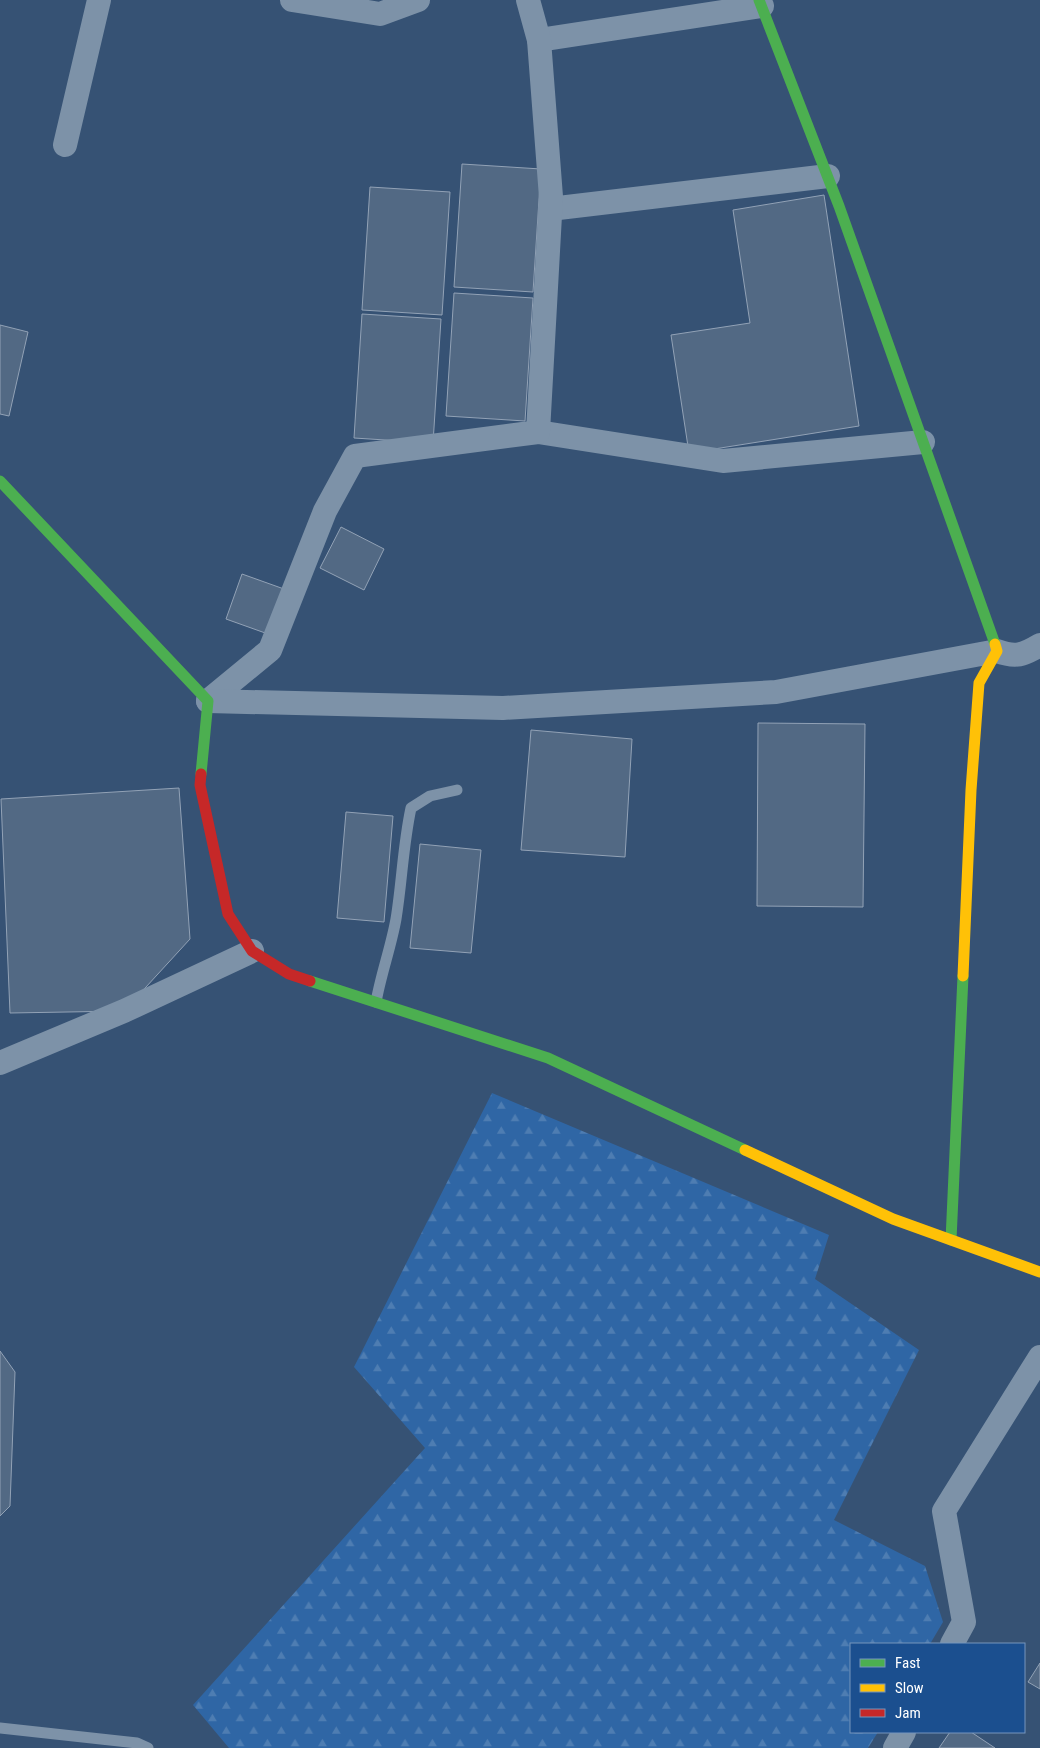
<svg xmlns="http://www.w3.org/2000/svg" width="1040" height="1748" font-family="'Roboto Condensed',sans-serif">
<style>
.forest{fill:url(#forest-firs)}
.building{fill:#526984;stroke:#92a2b6}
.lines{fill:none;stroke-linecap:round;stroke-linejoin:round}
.lane{stroke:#7d92a8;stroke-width:11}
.street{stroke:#7d92a8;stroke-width:24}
.fast{stroke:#4caf50;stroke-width:11}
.slow{stroke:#ffc107;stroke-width:11}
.jam{stroke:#c62828;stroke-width:11}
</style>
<defs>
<pattern id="forest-firs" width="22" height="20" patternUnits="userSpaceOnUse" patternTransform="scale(1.25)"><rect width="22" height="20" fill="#2f66a5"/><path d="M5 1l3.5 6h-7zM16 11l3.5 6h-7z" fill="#4e7db2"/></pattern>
</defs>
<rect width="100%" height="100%" fill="#365274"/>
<path class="forest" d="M492 1093 829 1235 815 1279 919 1350 834 1520 925 1566 943 1622 930 1644H851V1732H878L868 1748H229L193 1705 425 1448 354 1367Z"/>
<g class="building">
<path d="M462 164 541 169 533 292 454 287Z"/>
<path d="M370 187 450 192 442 315 362 310Z"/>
<path d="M824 195 859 426 689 453 671 335 750 323 733 210Z"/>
<path d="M454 293 533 298 525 421 446 416Z"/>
<path d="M362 314 441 319 433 443 354 438Z"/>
<path d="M0 325 28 332 9 416 0 414Z"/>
<path d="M341 527 384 549 364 590 320 568Z"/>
<path d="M242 574 284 589 268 634 226 619Z"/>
<path d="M758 723 865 724 863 907 757 906Z"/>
<path d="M531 730 632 739 625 857 521 850Z"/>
<path d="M179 788 190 939 124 1011 10 1013 1 799Z"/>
<path d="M346 812 393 816 384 922 337 918Z"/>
<path d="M420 844 481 850 471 953 410 948Z"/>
<path d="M0 1351 15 1372 10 1506 0 1516Z"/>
<path d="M1040 1663V1689L1028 1682Z"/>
<path d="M950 1732H971L995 1748H939Z"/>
</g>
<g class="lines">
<g class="lane">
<path d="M376 1002C381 974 391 947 396 919 402 882 403 845 411 808L430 796 457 790"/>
<path d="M0 1728 137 1743 148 1748"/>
</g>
<g class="street">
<path d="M292 0 380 14 418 0"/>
<path d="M539 40 762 6"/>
<path d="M65 145 99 0"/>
<path d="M550 209 828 176"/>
<path d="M538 432 723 461 923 442"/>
<path d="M208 701 270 650 325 511 355 456 538 432 551 197 539 40 528 0"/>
<path d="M208 701 503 708 776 692 997 651C1016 658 1023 655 1040 645"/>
<path d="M0 1063 124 1011 252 951"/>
<path d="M952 1644 964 1622 944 1511 1040 1357"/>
<path d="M895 1748 904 1732"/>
</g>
<g class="fast">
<path d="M759 0 839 206 995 644"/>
<path d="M0 481 208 701 201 774"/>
<path d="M310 981 548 1058 745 1150"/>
<path d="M951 1240 963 976"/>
</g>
<g class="slow">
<path d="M963 976 971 790 979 683 997 651 995 644"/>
<path d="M745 1150 893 1219 1040 1272"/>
</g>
<path class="jam" d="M201 774 200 785 228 914 252 951 289 974 310 981"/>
</g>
<rect x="850" y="1643" width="175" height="90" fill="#1b4f8f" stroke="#7695bc"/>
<rect x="860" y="1659" width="25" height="8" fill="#4caf50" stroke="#7695bc"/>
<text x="895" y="1668" font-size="15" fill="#ffffff">Fast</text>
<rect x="860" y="1684" width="25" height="8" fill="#ffc107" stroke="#7695bc"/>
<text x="895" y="1693" font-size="15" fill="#ffffff">Slow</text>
<rect x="860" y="1709" width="25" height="8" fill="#c62828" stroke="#7695bc"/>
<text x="895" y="1718" font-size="15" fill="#ffffff">Jam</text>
</svg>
